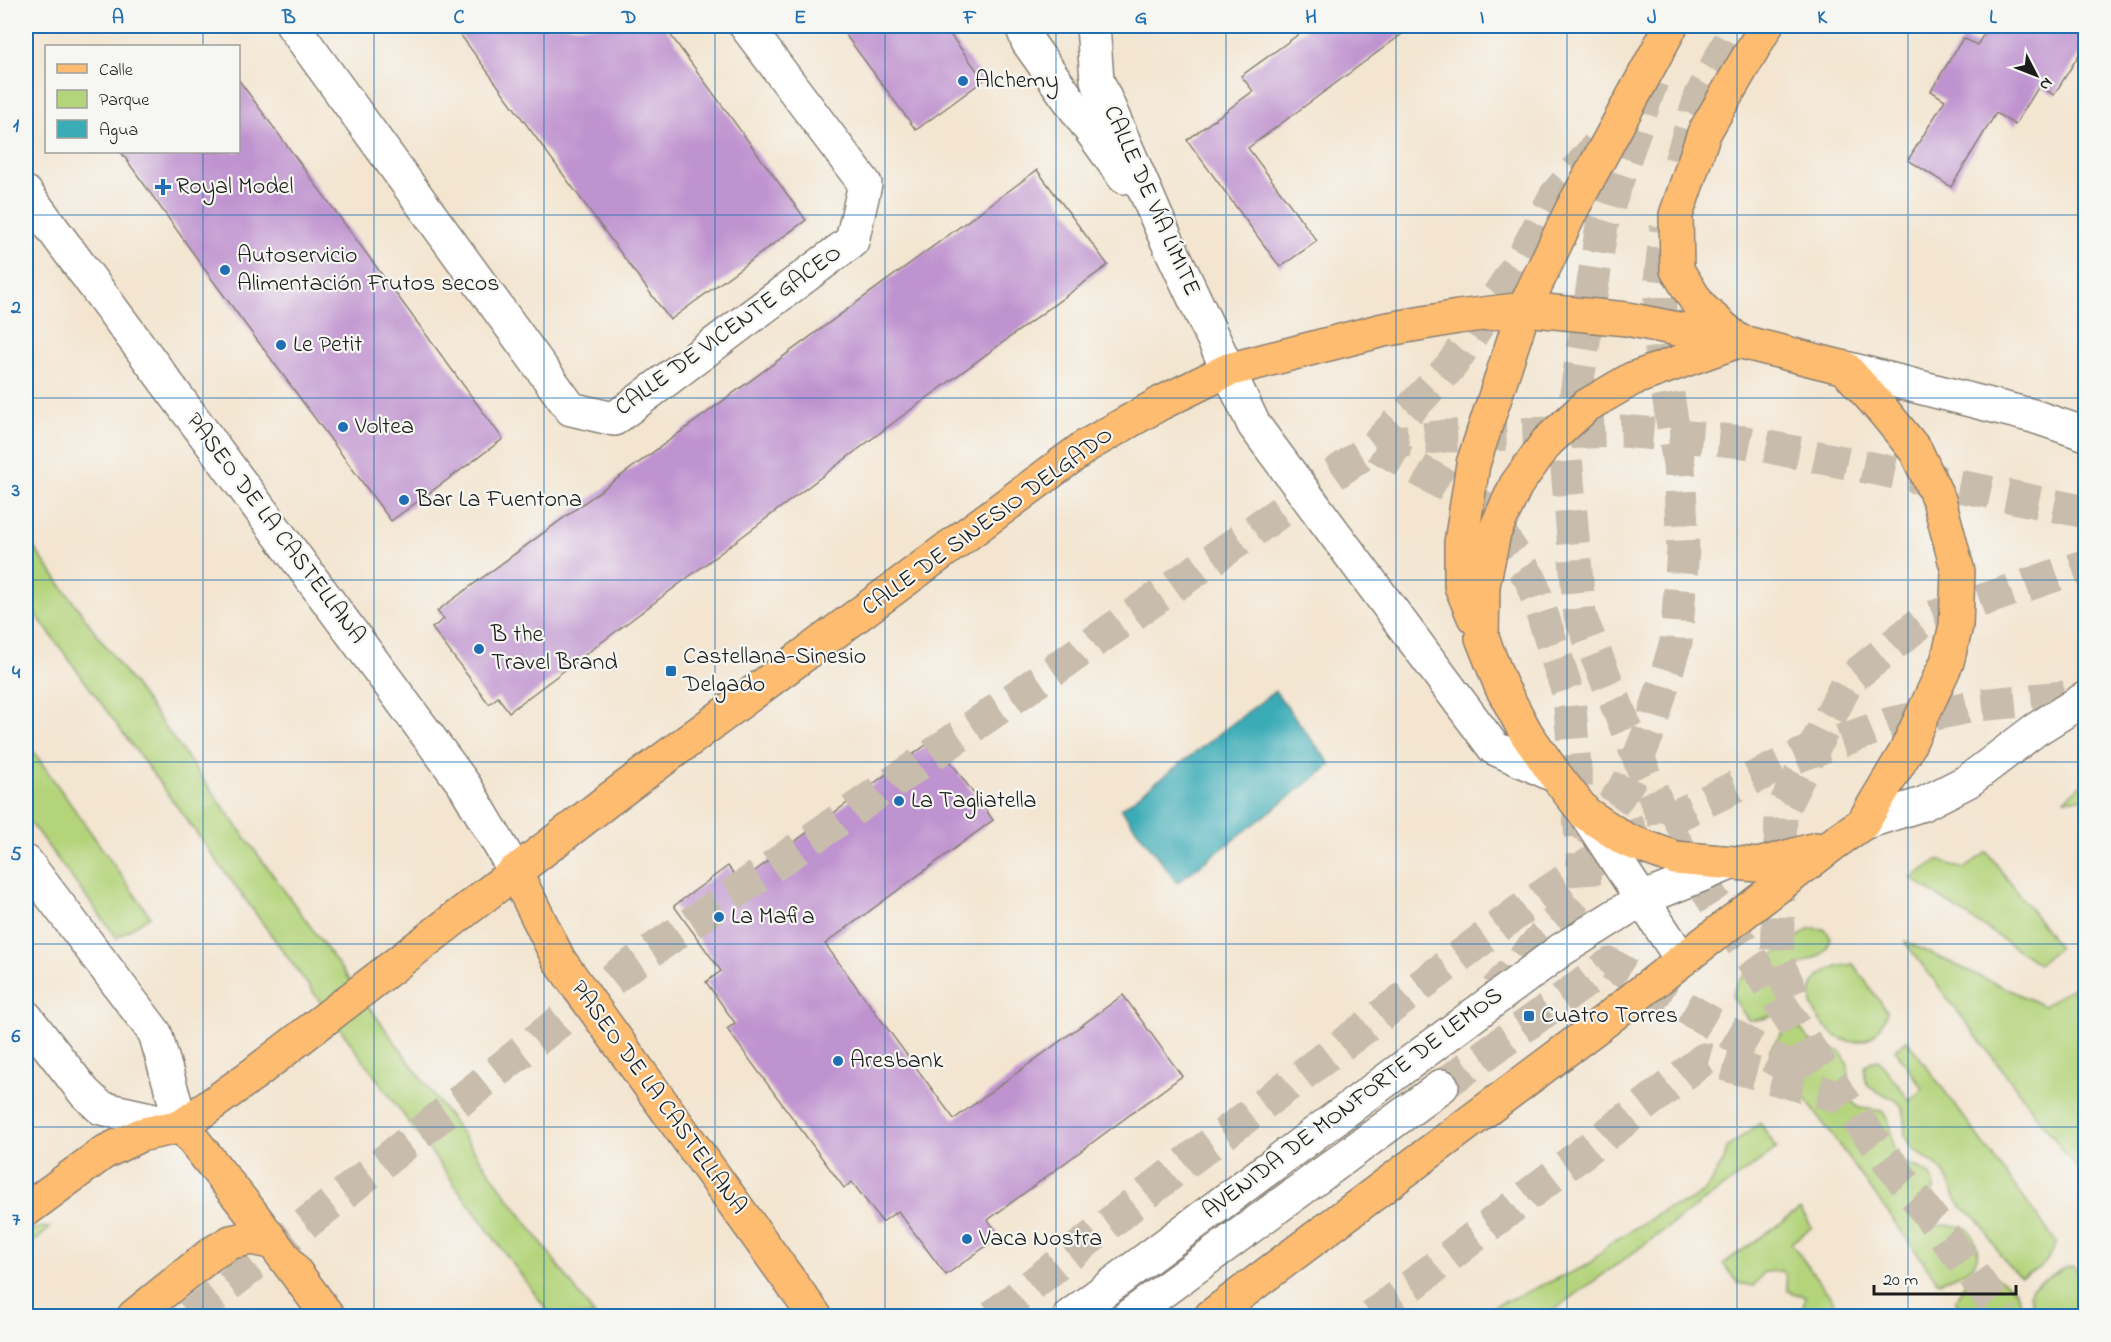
<svg xmlns="http://www.w3.org/2000/svg" width="2111" height="1342" font-family="'Indie Flower',sans-serif">
<style>
.green{fill:#b4d47c;stroke:#68784c;stroke-width:1.5}
.water{fill:#3babb6;stroke:#2c6469;stroke-width:1.5}
.building{fill:#bf93cf}
.lines{fill:none;stroke-linecap:round;stroke-linejoin:round}
.minor-tunnel{stroke:#c8bdac;stroke-width:33;stroke-dasharray:33 16;stroke-linecap:butt}
.major-tunnel{stroke:#c8bdac;stroke-width:33;stroke-dasharray:33 16;stroke-linecap:butt}
.minor-casing{stroke:#888076;stroke-width:36}
.major-casing{stroke:#888076;stroke-width:36}
.minor{stroke:#fff;stroke-width:33}
.major{stroke:#febc70;stroke-width:33}
.grid{fill:none;stroke:#1f6fb2;stroke-width:1.5;stroke-opacity:0.55}
.poi-dot{fill:#1f6fb2;stroke:#f6f6f2;stroke-width:2}
.labels{text-anchor:middle;dominant-baseline:central;stroke-width:4.5;stroke-linejoin:round;paint-order:stroke}
.poi-label{font-size:24px;fill:#1c1c1c;stroke:#f6f6f2;text-anchor:start}
.street-label{font-size:24px;fill:#1c1c1c;stroke:#f6f6f2}
.neatline{fill:none;stroke:#1f6fb2;stroke-width:2}
.grid-label{font-size:20px;text-anchor:middle;font-weight:bold;fill:#1f6fb2}
</style>
<rect width="100%" height="100%" fill="#f6f6f2"/>
<filter id="ink" filterUnits="userSpaceOnUse"><feTurbulence type="fractalNoise" baseFrequency=".0167" numOctaves="2"/><feDisplacementMap in="SourceGraphic" scale="12" xChannelSelector="R" yChannelSelector="G"/><feConvolveMatrix kernelMatrix="1 2 1 2 8 2 1 2 1" color-interpolation-filters="sRGB"/></filter>
<filter id="wash" filterUnits="userSpaceOnUse"><feTurbulence type="fractalNoise" baseFrequency=".008" numOctaves="4" result="noise"/><feDisplacementMap in="SourceGraphic" scale="24" xChannelSelector="R" yChannelSelector="G"/><feGaussianBlur stdDeviation="1.35" result="paint"/><feColorMatrix in="noise" values="0 0 0 0 0 0 0 0 0 0 0 0 0 0 0 0 0 1.4 0 .05"/><feComposite in="paint" operator="in"/></filter>
<g filter="url(#wash)">
<rect width="100%" height="100%" fill="#f3e5d0"/>
<g class="green">
<path d="M26 537 595 1316H551L26 601Z"/>
<path d="M26 741 150 916 117 938 26 817Z"/>
<path d="M2085 782V799H2064Z"/>
<path d="M1987 852 2059 947 2039 964 1911 878 1938 860 1963 869Z"/>
<path d="M1810 928 1824 929 1830 936C1829 961 1804 958 1796 970 1792 976 1791 986 1790 993 1786 1014 1768 1020 1748 1020L1732 996 1738 981Z"/>
<path d="M1904 941 2044 1006 2082 981 2086 986 2085 1179Z"/>
<path d="M1853 964 1887 1011C1860 1098 1753 974 1853 964Z"/>
<path d="M1790 1028H1800C1816 1051 1818 1044 1841 1052L1848 1065V1094L1854 1104 1861 1108 1882 1111C1897 1128 1888 1146 1899 1158 1908 1168 1927 1166 1933 1180 1938 1192 1924 1204 1926 1219L1929 1221 1927 1228 1932 1230 1934 1226 1952 1225 1967 1228C1992 1261 1969 1273 1938 1282L1770 1050 1783 1031Z"/>
<path d="M1907 1040 2056 1242C2047 1265 2043 1267 2021 1277 2000 1262 1993 1239 1977 1219 1970 1212 1961 1209 1957 1201 1952 1191 1949 1181 1943 1172 1933 1158 1913 1155 1906 1138 1902 1128 1908 1117 1902 1107 1890 1088 1861 1099 1865 1067L1870 1062 1879 1060 1910 1101 1923 1089 1895 1049Z"/>
<path d="M1760 1123 1777 1148 1546 1316H1472L1588 1265 1610 1243 1668 1208 1688 1202 1705 1191 1713 1178 1724 1161 1727 1148Z"/>
<path d="M1800 1209 1812 1227 1791 1243 1843 1314 1840 1316H1813L1803 1308 1805 1297 1788 1291 1785 1275 1782 1271 1764 1272 1754 1286 1738 1283 1723 1264Z"/>
<path d="M42 1227 50 1228 26 1249V1234L31 1230Z"/>
<path d="M2073 1266C2076 1270 2083 1277 2085 1282 2089 1292 2086 1309 2079 1316H2036L2030 1294 2032 1288 2063 1268Z"/>
<path d="M1978 1276C2005 1275 2021 1289 2022 1316H1966L1955 1301 1964 1284Z"/>
<path d="M211 1304H223L245 1316H221Z"/>
</g>
<path class="water" d="M1275 691 1331 765 1177 883 1121 809Z"/>
<g id="blocks">
<g class="building">
<path d="M454 26H664L806 220 670 320Z"/>
<path d="M839 26H944L984 80 916 130Z"/>
<path d="M1310 26H1413L1248 148 1317 241 1280 267 1187 140 1253 91 1241 76Z"/>
<path d="M1989 26H2085V45L2054 95 2039 86 2015 125 1996 113 1951 187 1908 160 1945 100 1931 91 1963 38 1977 45Z"/>
<path d="M238 79 503 439 391 521 211 278 121 152H238Z"/>
<path d="M1037 170 1108 265 897 420 509 712 498 697 489 704 432 628 444 619 437 611Z"/>
<path d="M934 739 993 820 825 944 954 1119 1123 995 1182 1076 988 1220 1000 1236 946 1275 898 1211 882 1222 852 1182 844 1188 727 1029 735 1023 706 982 721 971 674 906 728 866 740 882Z"/>
</g>
</g>
</g>
<g filter="url(#ink)">
<use href="#blocks" fill-opacity="0" stroke="#888076" stroke-width="1.5"/>
<g class="lines">
<g class="minor-tunnel">
<path d="M1652 81 1602 225 1566 458 1580 616 1669 832 1841 1097"/>
<path d="M1376 445 1483 507 1531 580 1569 696 1585 888 1496 990"/>
<path d="M1793 995 1777 961 1781 812 1848 681 1924 620 2086 565"/>
<path d="M1442 1086 1610 964 1800 1074"/>
<path d="M1104 1316 1362 1118"/>
<path d="M1372 1316 1704 1059 1841 1097 2004 1316"/>
</g>
<g class="major-tunnel">
<path d="M1680 162 1700 97 1737 26"/>
<path d="M1376 445 1445 436 1622 431 1745 442 2086 512"/>
<path d="M1584 845 1629 781 1650 729 1676 642 1683 550 1679 465 1660 344V281L1666 227"/>
<path d="M190 1316 624 970 1376 445 1451 366 1520 262 1555 196 1599 144"/>
<path d="M993 1316 1176 1170 1518 912 1622 842 1801 755 1888 724 1978 705 2086 695"/>
</g>
<defs>
<g id="minor">
<path d="M293 26 571 409 614 419 852 241 865 184 746 26"/>
<path d="M1022 26 1028 42 1124 177"/>
<path d="M1093 26 1097 80 1163 232 1254 425 1494 748 1556 776"/>
<path d="M26 193 465 786 515 871"/>
<path d="M1845 368 2033 416 2086 434"/>
<path d="M1585 813 1682 960"/>
<path d="M1863 823 1923 804 1968 781 2035 730 2086 698"/>
<path d="M26 862 155 1033 182 1126 101 1108 84 1092 26 1017"/>
<path d="M1070 1316 1561 950 1642 899 1731 863"/>
<path d="M1129 1316 1442 1086"/>
</g>
<g id="major">
<path d="M1737 340 1700 307 1677 270 1676 215 1704 133 1766 26"/>
<path d="M1738 341 1632 379 1586 406 1547 442 1516 485 1494 533 1483 585 1482 638 1501 686 1526 733 1556 776 1585 813 1626 840 1675 858 1758 865 1816 849"/>
<path d="M1474 617 1461 586V543L1473 464 1524 309 1572 209 1671 26"/>
<path d="M515 871 559 960 815 1316"/>
<path d="M182 1126 249 1210 328 1316"/>
<path d="M26 1210 103 1153 140 1135 182 1126 255 1073 607 801 1086 446 1161 403 1228 370 1383 330 1458 317 1524 309 1627 319 1738 341 1845 368 1885 413 1916 451 1939 500 1958 572 1956 626 1947 662 1905 753 1863 823 1836 842 1682 960 1606 1020 1211 1316"/>
<path d="M134 1316 211 1254 231 1242 251 1238 271 1242"/>
</g>
</defs>
<use href="#minor" class="minor-casing"/>
<use href="#major" class="major-casing"/>
<use href="#minor" class="minor"/>
<use href="#major" class="major"/>
</g>
</g>
<path class="grid" d="M203 26V46M374 26V1316M544 26V1316M715 26V1316M885 26V1316M1056 26V1316M1226 26V1316M1396 26V1316M1567 26V1316M1737 26V1316M1908 26V1316M203 152V1316M26 215H2086M26 398H2086M26 580H2086M26 762H2086M26 944H2086M26 1127H2086"/>
<g class="poi-dot">
<circle cx="963" cy="81" r="6"/>
<path d="M160 178h6v6h6v6h-6v6h-6v-6h-6v-6h6z"/>
<circle cx="225" cy="270" r="6"/>
<circle cx="281" cy="345" r="6"/>
<circle cx="343" cy="427" r="6"/>
<circle cx="404" cy="500" r="6"/>
<circle cx="479" cy="649" r="6"/>
<rect x="665" y="665" width="12" height="12" rx="3"/>
<circle cx="899" cy="801" r="6"/>
<circle cx="719" cy="917" r="6"/>
<rect x="1523" y="1010" width="12" height="12" rx="3"/>
<circle cx="838" cy="1061" r="6"/>
<circle cx="967" cy="1239" r="6"/>
</g>
<g class="labels">
<g class="poi-label">
<text x="975" y="81">Alchemy</text>
<text x="176" y="187">Royal Model</text>
<text x="237" y="256">Autoservicio<tspan x="237" dy="28">Alimentación Frutos secos</tspan></text>
<text x="293" y="345">Le Petit</text>
<text x="355" y="427">Voltea</text>
<text x="416" y="500">Bar La Fuentona</text>
<text x="491" y="635">B the<tspan x="491" dy="28">Travel Brand</tspan></text>
<text x="683" y="657">Castellana-Sinesio<tspan x="683" dy="28">Delgado</tspan></text>
<text x="911" y="801">La Tagliatella</text>
<text x="731" y="917">La Mafia</text>
<text x="1541" y="1016">Cuatro Torres</text>
<text x="850" y="1061">Aresbank</text>
<text x="979" y="1239">Vaca Nostra</text>
</g>
<g class="street-label">
<text transform="translate(1151 201) rotate(66)">CALLE DE VÍA LÍMITE</text>
<text transform="translate(729 331) rotate(-36)">CALLE DE VICENTE GACEO</text>
<text transform="translate(988 522) rotate(-36)">CALLE DE SINESIO DELGADO</text>
<text transform="translate(275 529) rotate(53)">PASEO DE LA CASTELLANA</text>
<text transform="translate(658 1098) rotate(54)">PASEO DE LA CASTELLANA</text>
<text transform="translate(1353 1104) rotate(-37)">AVENIDA DE MONFORTE DE LEMOS</text>
</g>
</g>
<rect width="2111" height="1342" fill="none" stroke="#f6f6f2" stroke-width="66"/>
<rect x="45" y="45" width="195" height="108" fill="#f6f6f2" stroke="#9f9f9c" stroke-width="1.5"/>
<rect x="57" y="64" width="30" height="9" fill="#febc70" stroke="#9f9f9c" stroke-width="1.5"/>
<text x="99" y="75" font-size="18" fill="#1c1c1c">Calle</text>
<rect x="57" y="90" width="30" height="18" fill="#b4d47c" stroke="#9f9f9c" stroke-width="1.5"/>
<text x="99" y="105" font-size="18" fill="#1c1c1c">Parque</text>
<rect x="57" y="120" width="30" height="18" fill="#3babb6" stroke="#9f9f9c" stroke-width="1.5"/>
<text x="99" y="135" font-size="18" fill="#1c1c1c">Agua</text>
<g transform="translate(2036 75) rotate(132)" stroke="#f6f6f2" stroke-width="4.5" paint-order="stroke">
<path d="M0-4.5L10 22L0 15L-10 22Z" fill="#1c1c1c"/>
<text y="-9" font-size="16" font-weight="bold" text-anchor="middle" fill="#1c1c1c">N</text>
</g>
<path d="M1874 1285v9h142v-9" fill="none" stroke="#1c1c1c" stroke-width="3"/>
<text x="1883" y="1285" font-size="18" fill="#1c1c1c" stroke="#f6f6f2" stroke-width="4.5" paint-order="stroke">20 m</text>
<rect x="33" y="33" width="2045" height="1276" class="neatline"/>
<g class="grid-label">
<text x="118" y="23">A</text>
<text x="289" y="23">B</text>
<text x="459" y="23">C</text>
<text x="629" y="23">D</text>
<text x="800" y="23">E</text>
<text x="970" y="23">F</text>
<text x="1141" y="23">G</text>
<text x="1311" y="23">H</text>
<text x="1482" y="23">I</text>
<text x="1652" y="23">J</text>
<text x="1822" y="23">K</text>
<text x="1993" y="23">L</text>
<text x="16" y="131">1</text>
<text x="16" y="313">2</text>
<text x="16" y="496">3</text>
<text x="16" y="678">4</text>
<text x="16" y="860">5</text>
<text x="16" y="1042">6</text>
<text x="16" y="1225">7</text>
</g>
</svg>
